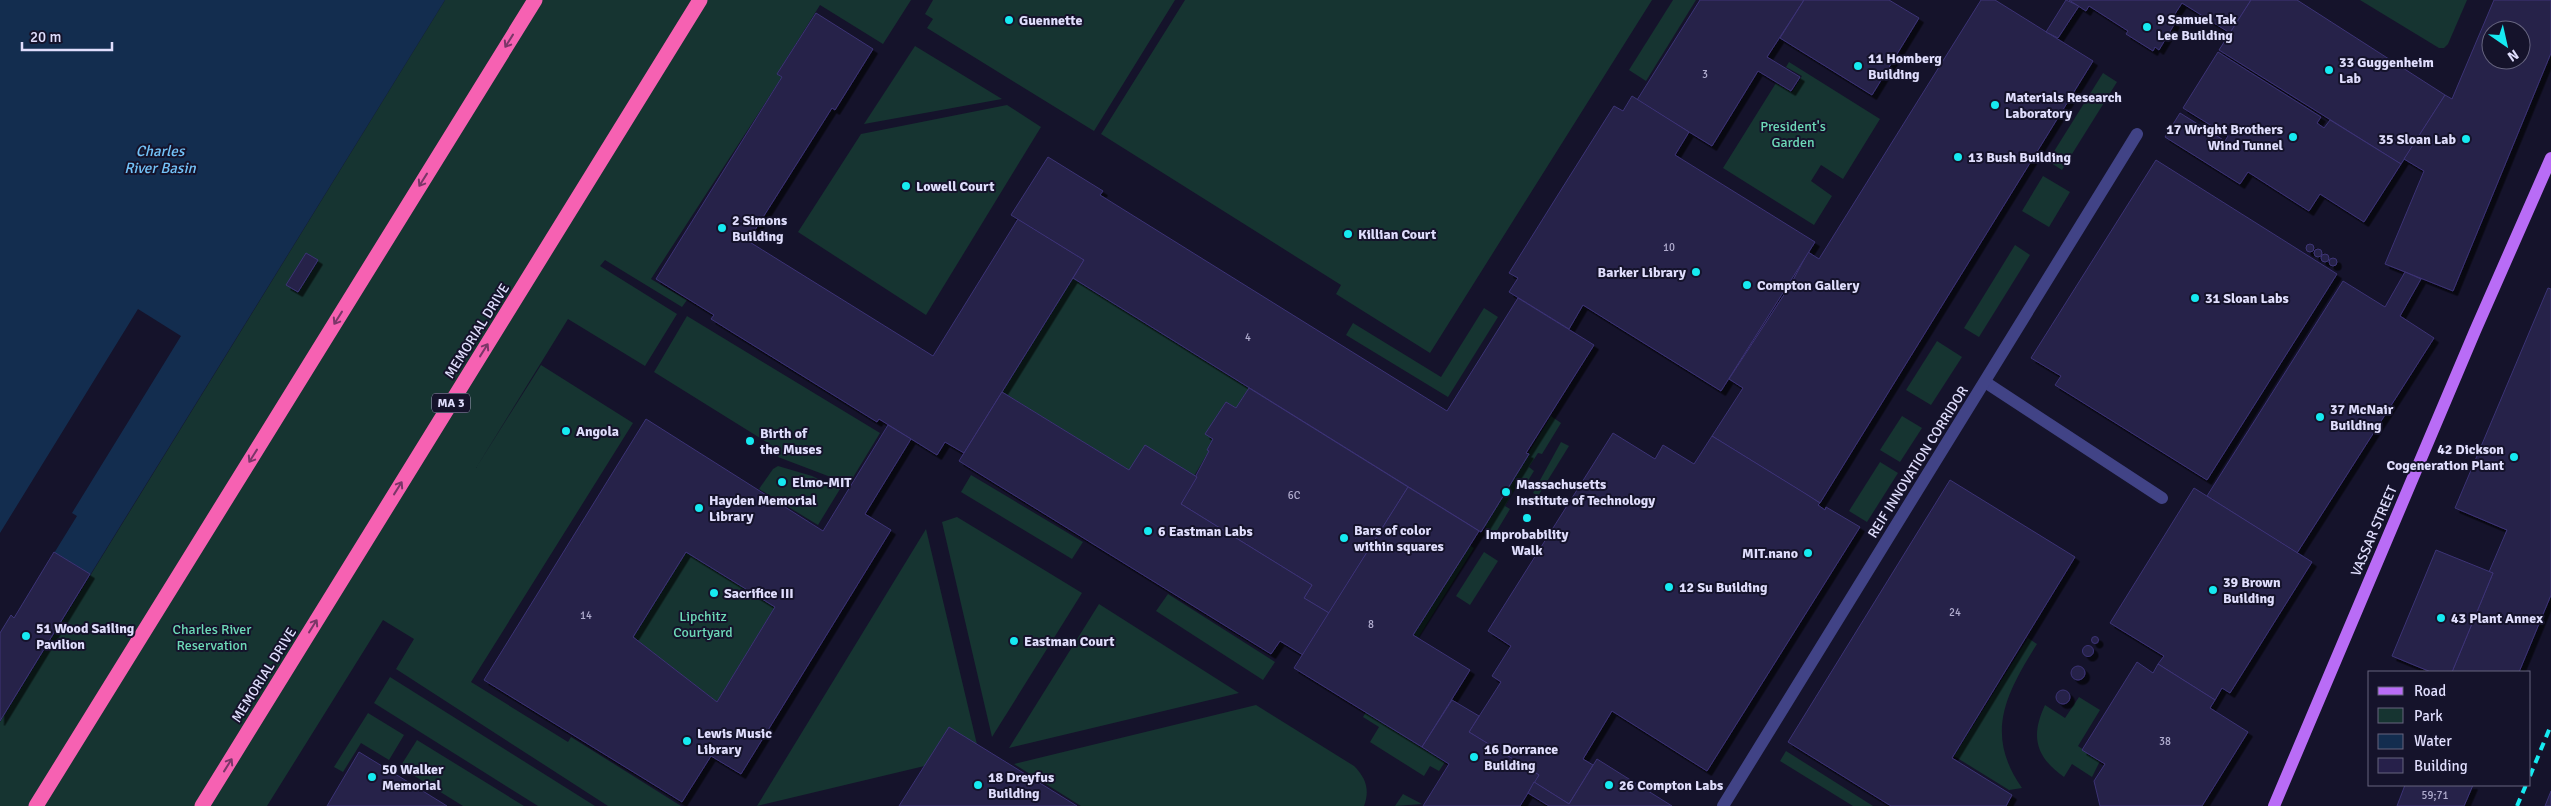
<svg xmlns="http://www.w3.org/2000/svg" width="2551" height="806" font-family="Signika,sans-serif">
<style>
.green{fill:#163431}
.water{fill:#132d4f}
.pier{fill:#15132b}
.building{fill:#26204a;stroke:#3c3475;fill-rule:evenodd;filter:url(#shadow)}
.lines{fill:none;stroke-linecap:round;stroke-linejoin:round}
.minor{stroke:#414386;stroke-width:12}
.major{stroke:#b96cf6;stroke-width:12}
.highway{stroke:#f661b2;stroke-width:15}
.rail{stroke:#16eaf1;stroke-width:4;stroke-dasharray:8 6;stroke-linecap:butt}
.oneway{stroke:#7a3668}
.poi-dot{fill:#16eaf1;stroke:#15132b;stroke-width:2}
.labels{text-anchor:middle;dominant-baseline:central;stroke-width:4;stroke-linejoin:round;paint-order:stroke}
.number-label{font-size:11px;fill:#b2aed0}
.shield{fill:#15132b;stroke:#a3a1be;stroke-width:1}
.shield-label{font-size:12px;font-weight:bold;fill:#e0defd}
.poi-label{font-size:14px;font-weight:bold;fill:#e0defd;stroke:#15132b;text-anchor:start}
.park-label{font-size:14px;fill:#6ddab8;stroke:#15132b}
.street-label{font-size:14px;fill:#e0defd;stroke:#15132b}
.water-label{font-size:15px;font-style:italic;fill:#73c2f7;stroke:#15132b}
</style>
<defs>
<filter id="shadow"><feDropShadow dx="4.5" dy="4.5" stdDeviation="0" flood-color="#0009"/></filter>
</defs>
<rect width="100%" height="100%" fill="#15132b"/>
<g class="green">
<path d="M445 0H911L883 44 820 5 777 74 782 77 651 279 687 300 682 307 605 260 600 266 677 314 645 366 568 319 476 468 541 365 633 423 471 682 568 742 571 737 681 806H608L396 669 414 639 383 620 267 806H0V722Z"/>
<path d="M933 0H1175L1094 131 927 28 933 19 925 14Z"/>
<path d="M1185 0H1652L1430 353 1336 294 1341 285 1101 134Z"/>
<path d="M1673 0H1696L1646 81 1629 70Z"/>
<path d="M2360 0H2467L2448 44 2444 48H2439Z"/>
<path d="M915 46 1002 99 864 124Z"/>
<path d="M1789 62 1880 119 1843 179 1821 165 1811 181 1832 196 1814 225 1723 168 1776 83 1792 92 1802 76 1786 67Z"/>
<path d="M2103 73 2117 82 2062 170 2048 161Z"/>
<path d="M1007 105 1041 127 926 315 798 232 861 134Z"/>
<path d="M2043 176 2070 192 2049 227 2022 211Z"/>
<path d="M2015 245 2030 255 1979 337 1964 328Z"/>
<path d="M1073 278 1249 388 1236 408 1226 402 1206 434 1213 439 1207 450 1209 451 1194 476 1129 470 1002 392Z"/>
<path d="M1484 308 1498 317 1448 397 1346 335 1353 323 1441 377Z"/>
<path d="M687 316 880 433 849 484 778 457 781 451 654 372Z"/>
<path d="M1937 341 1962 357 1931 405 1906 390Z"/>
<path d="M1551 416 1561 423 1542 454 1538 453 1529 467 1534 471 1524 487 1518 483 1505 506 1510 509 1495 534 1484 526Z"/>
<path d="M1902 416 1922 428 1900 462 1880 450Z"/>
<path d="M1561 442 1569 446 1538 496 1533 493Z"/>
<path d="M1880 462 1898 473 1867 522 1849 511Z"/>
<path d="M778 466 812 476 840 489 818 525 759 489 773 469Z"/>
<path d="M971 475 1083 542 1072 559 961 492Z"/>
<path d="M957 517 1082 593 992 737 942 522Z"/>
<path d="M926 529 979 753 757 806Z"/>
<path d="M1469 545 1474 548 1418 638 1413 635Z"/>
<path d="M686 552 775 607 717 702 633 637Z"/>
<path d="M1484 552 1498 561 1470 605 1456 596Z"/>
<path d="M1168 594 1275 662 1263 680 1156 611Z"/>
<path d="M1099 604 1239 693 1009 748Z"/>
<path d="M2028 638 2037 644C2006 694 1984 734 2022 788L2009 790 1954 756Z"/>
<path d="M390 677 595 806H538L374 703Z"/>
<path d="M2079 697 2100 710 2078 746 2100 761 2092 777 2072 764 2064 777C2036 757 2030 737 2045 705L2065 718Z"/>
<path d="M1256 705 1354 766C1366 778 1370 790 1364 806H1081L1014 764Z"/>
<path d="M1366 712 1445 762 1439 771 1430 766 1424 776 1370 742 1379 727 1363 717Z"/>
<path d="M368 713 404 735 389 760 361 743 343 772 334 767Z"/>
<path d="M417 740 524 806H463L400 767Z"/>
<path d="M1786 751 1873 806H1853L1780 761Z"/>
<path d="M1403 794 1422 804 1395 806Z"/>
</g>
<path class="water" d="M0 0H445L0 721Z"/>
<path class="pier" d="M138 309 181 336 72 513 77 516 14 618 11 616 0 633V533Z"/>
<g class="building">
<path d="M1700 0H1804L1767 57 1800 77 1791 91 1758 71 1712 146 1637 100Z"/>
<path d="M1804 0H1889L1919 18 1872 95 1780 38Z"/>
<path d="M1981 0H1995L2093 61 1820 503 1712 436 1743 388 1729 379 1791 284 1808 252 1819 259Z"/>
<path d="M2066 0 2079 6 2058 38 2046 32Z"/>
<path d="M2069 0H2251L2230 33 2182 3 2171 20 2175 23 2159 50 2155 47 2153 51 2126 34 2128 31 2089 6 2086 11Z"/>
<path d="M2251 0H2297L2445 95 2401 164 2219 50Z"/>
<path d="M2494 0H2551V53L2453 291 2385 264 2424 171 2404 159 2445 95 2452 99ZM2491 30H2521V60H2491Z"/>
<path d="M816 13 873 49 835 110 832 108 748 241 933 356 1018 219 1084 260 964 453 945 442 937 455 879 419 877 422 711 319 714 315 656 279 782 77 777 74Z"/>
<path d="M2218 52 2321 117 2317 123 2324 128 2330 120 2401 164 2364 222 2320 194 2309 211 2248 172 2240 184 2165 137 2180 113 2225 141 2228 136 2183 108Z"/>
<path d="M1632 96 1689 132 1675 155 1815 242 1721 391 1583 305 1569 329 1509 292 1518 278 1509 273 1561 190 1614 106 1623 111Z"/>
<path d="M1048 157 1103 191 1100 195 1447 411 1518 298 1594 345 1526 453 1529 454 1481 532 1073 278 1084 260 1011 215Z"/>
<path d="M2156 160 2337 274 2207 480 2055 385 2061 376 2031 358Z"/>
<circle cx="2310" cy="248" r="4"/>
<circle cx="2318" cy="253" r="4"/>
<path d="M306 253 318 260 298 292 286 285Z"/>
<circle cx="2325" cy="258" r="4"/>
<circle cx="2333" cy="262" r="4"/>
<path d="M2405 272 2421 279 2400 316 2434 338 2297 553 2207 496 2343 281 2385 307Z"/>
<path d="M2548 288 2551 289V595L2519 672H2452L2493 573 2489 572 2507 530 2455 508Z"/>
<path d="M1249 388 1408 487 1329 613 1304 598 1312 585 1181 504 1209 451 1207 450 1213 439 1205 434 1226 402 1236 408Z"/>
<path d="M1002 392 1129 470 1145 445 1197 477 1181 504 1312 585 1304 598 1329 613 1303 655 1280 641 1271 654 959 461Z"/>
<path d="M646 419 823 531 888 425 911 439 865 514 891 530 741 774 711 756 682 802 484 680ZM686 552 775 607 717 702 633 637Z"/>
<path d="M1613 433 1655 459 1663 445 1694 464 1712 436 1806 494 1820 503 1818 505 1825 510 1826 507 1860 527 1707 771 1612 711 1583 759 1593 765 1569 804 1534 782 1539 775 1469 732 1501 682 1492 676 1511 646 1488 631Z"/>
<path d="M1950 480 2075 557 1952 758 2012 795 2006 806H1891L1788 742Z"/>
<path d="M1408 487 1479 531 1413 635 1470 670 1422 747 1294 668Z"/>
<path d="M2194 488 2312 562 2230 693 2222 688 2215 700 2158 664 2164 656 2110 623Z"/>
<path d="M2436 550 2493 573 2452 672H2431L2392 656Z"/>
<path d="M54 552 90 574 0 721V633L11 615 14 618Z"/>
<circle cx="2095" cy="640" r="3.5"/>
<circle cx="2088" cy="651" r="5.5"/>
<path d="M2137 662 2153 673 2158 664 2215 700 2210 708 2248 732 2202 806H2100L2094 781 2105 764 2082 750Z"/>
<circle cx="2078" cy="673" r="7"/>
<circle cx="2063" cy="697" r="7"/>
<path d="M1452 700 1479 716 1469 732 1539 775 1520 806H1423L1449 764 1422 747Z"/>
<path d="M949 727 1009 764 1077 806H899Z"/>
<path d="M359 752 405 780 447 806H327Z"/>
<path d="M1597 759 1672 806H1549L1528 793 1534 782 1569 804Z"/>
<path d="M2405 785H2473L2464 806H2397Z"/>
<path d="M2551 791V806H2545Z"/>
</g>
<g class="lines">
<g class="minor">
<path d="M1985 382 2162 498"/>
<path d="M1723 806 2137 134"/>
</g>
<path class="major" d="M2274 806 2475 331 2551 158"/>
<g class="highway">
<path d="M36 806 535 0"/>
<path d="M202 806 700 0"/>
</g>
<g class="rail">
<path d="M2530 776 2551 725"/>
<path d="M2517 806 2526 785"/>
</g>
</g>
<defs><path id="oneway-shaft" d="M-6 0H5M1.5-3L5.5 0L1.5 3" fill="none" stroke-width="1.6" stroke-linecap="round" stroke-linejoin="round" transform="scale(1.25)"/></defs>
<g class="oneway">
<use href="#oneway-shaft" transform="translate(509 41) rotate(122)"/>
<use href="#oneway-shaft" transform="translate(423 180) rotate(122)"/>
<use href="#oneway-shaft" transform="translate(338 318) rotate(122)"/>
<use href="#oneway-shaft" transform="translate(484 350) rotate(-58)"/>
<use href="#oneway-shaft" transform="translate(253 456) rotate(122)"/>
<use href="#oneway-shaft" transform="translate(398 488) rotate(-58)"/>
<use href="#oneway-shaft" transform="translate(313 626) rotate(-58)"/>
<use href="#oneway-shaft" transform="translate(228 765) rotate(-58)"/>
</g>
<g class="poi-dot">
<circle cx="1009" cy="20" r="5"/>
<circle cx="2147" cy="27" r="5"/>
<circle cx="1858" cy="66" r="5"/>
<circle cx="2329" cy="70" r="5"/>
<circle cx="1995" cy="105" r="5"/>
<circle cx="2293" cy="137" r="5"/>
<circle cx="2466" cy="139" r="5"/>
<circle cx="1958" cy="157" r="5"/>
<circle cx="906" cy="186" r="5"/>
<circle cx="722" cy="228" r="5"/>
<circle cx="1348" cy="234" r="5"/>
<circle cx="1696" cy="272" r="5"/>
<circle cx="1747" cy="285" r="5"/>
<circle cx="2195" cy="298" r="5"/>
<circle cx="2320" cy="417" r="5"/>
<circle cx="566" cy="431" r="5"/>
<circle cx="750" cy="441" r="5"/>
<circle cx="2514" cy="457" r="5"/>
<circle cx="782" cy="482" r="5"/>
<circle cx="1506" cy="492" r="5"/>
<circle cx="699" cy="508" r="5"/>
<circle cx="1527" cy="518" r="5"/>
<circle cx="1148" cy="531" r="5"/>
<circle cx="1344" cy="538" r="5"/>
<circle cx="1808" cy="553" r="5"/>
<circle cx="1669" cy="587" r="5"/>
<circle cx="2213" cy="590" r="5"/>
<circle cx="714" cy="593" r="5"/>
<circle cx="2441" cy="618" r="5"/>
<circle cx="26" cy="636" r="5"/>
<circle cx="1014" cy="641" r="5"/>
<circle cx="687" cy="741" r="5"/>
<circle cx="1474" cy="757" r="5"/>
<circle cx="372" cy="777" r="5"/>
<circle cx="978" cy="785" r="5"/>
<circle cx="1609" cy="785" r="5"/>
</g>
<g class="labels">
<g class="number-label">
<text x="1705" y="74">3</text>
<text x="1669" y="247">10</text>
<text x="1248" y="337">4</text>
<text x="1294" y="495">6C</text>
<text x="1955" y="612">24</text>
<text x="586" y="615">14</text>
<text x="1371" y="624">8</text>
<text x="2165" y="741">38</text>
<text x="2435" y="795">59;71</text>
</g>
<rect class="shield" x="432" y="393.5" width="38" height="19" rx="4"/>
<g class="shield-label">
<text x="451" y="403">MA 3</text>
</g>
<g class="poi-label">
<text x="2157" y="19">9 Samuel Tak<tspan x="2157" dy="16">Lee Building</tspan></text>
<text x="1019" y="20">Guennette</text>
<text x="1868" y="58">11 Homberg<tspan x="1868" dy="16">Building</tspan></text>
<text x="2339" y="62">33 Guggenheim<tspan x="2339" dy="16">Lab</tspan></text>
<text x="2005" y="97">Materials Research<tspan x="2005" dy="16">Laboratory</tspan></text>
<text x="2283" y="129" text-anchor="end">17 Wright Brothers<tspan x="2283" dy="16">Wind Tunnel</tspan></text>
<text x="2456" y="139" text-anchor="end">35 Sloan Lab</text>
<text x="1968" y="157">13 Bush Building</text>
<text x="916" y="186">Lowell Court</text>
<text x="732" y="220">2 Simons<tspan x="732" dy="16">Building</tspan></text>
<text x="1358" y="234">Killian Court</text>
<text x="1686" y="272" text-anchor="end">Barker Library</text>
<text x="1757" y="285">Compton Gallery</text>
<text x="2205" y="298">31 Sloan Labs</text>
<text x="2330" y="409">37 McNair<tspan x="2330" dy="16">Building</tspan></text>
<text x="576" y="431">Angola</text>
<text x="760" y="433">Birth of<tspan x="760" dy="16">the Muses</tspan></text>
<text x="2504" y="449" text-anchor="end">42 Dickson<tspan x="2504" dy="16">Cogeneration Plant</tspan></text>
<text x="792" y="482">Elmo-MIT</text>
<text x="1516" y="484">Massachusetts<tspan x="1516" dy="16">Institute of Technology</tspan></text>
<text x="709" y="500">Hayden Memorial<tspan x="709" dy="16">Library</tspan></text>
<text x="1354" y="530">Bars of color<tspan x="1354" dy="16">within squares</tspan></text>
<text x="1158" y="531">6 Eastman Labs</text>
<text x="1527" y="534" text-anchor="middle">Improbability<tspan x="1527" dy="16">Walk</tspan></text>
<text x="1798" y="553" text-anchor="end">MIT.nano</text>
<text x="2223" y="582">39 Brown<tspan x="2223" dy="16">Building</tspan></text>
<text x="1679" y="587">12 Su Building</text>
<text x="724" y="593">Sacrifice III</text>
<text x="2451" y="618">43 Plant Annex</text>
<text x="36" y="628">51 Wood Sailing<tspan x="36" dy="16">Pavilion</tspan></text>
<text x="1024" y="641">Eastman Court</text>
<text x="697" y="733">Lewis Music<tspan x="697" dy="16">Library</tspan></text>
<text x="1484" y="749">16 Dorrance<tspan x="1484" dy="16">Building</tspan></text>
<text x="382" y="769">50 Walker<tspan x="382" dy="16">Memorial</tspan></text>
<text x="988" y="777">18 Dreyfus<tspan x="988" dy="16">Building</tspan></text>
<text x="1619" y="785">26 Compton Labs</text>
</g>
<g class="park-label">
<text x="1793" y="126">President's<tspan x="1793" dy="16">Garden</tspan></text>
<text x="703" y="616">Lipchitz<tspan x="703" dy="16">Courtyard</tspan></text>
<text x="212" y="629">Charles River<tspan x="212" dy="16">Reservation</tspan></text>
</g>
<g class="street-label">
<text transform="translate(477 331) rotate(-58)">MEMORIAL DRIVE</text>
<text transform="translate(1918 462) rotate(-58)">REIF INNOVATION CORRIDOR</text>
<text transform="translate(2374 531) rotate(-67)">VASSAR STREET</text>
<text transform="translate(264 675) rotate(-58)">MEMORIAL DRIVE</text>
</g>
<g class="water-label">
<text x="160" y="151">Charles<tspan x="160" dy="17">River Basin</tspan></text>
</g>
</g>
<rect x="2368" y="671" width="162" height="115" fill="#15132b" stroke="#66647f"/>
<rect x="2378" y="687" width="25" height="8" fill="#b96cf6" stroke="#66647f"/>
<text x="2414" y="696" font-size="15" fill="#e0defd">Road</text>
<rect x="2378" y="708" width="25" height="15" fill="#163431" stroke="#66647f"/>
<text x="2414" y="721" font-size="15" fill="#e0defd">Park</text>
<rect x="2378" y="734" width="25" height="15" fill="#132d4f" stroke="#66647f"/>
<text x="2414" y="746" font-size="15" fill="#e0defd">Water</text>
<rect x="2378" y="758" width="25" height="15" fill="#26204a" stroke="#66647f"/>
<text x="2414" y="771" font-size="15" fill="#e0defd">Building</text>
<g transform="translate(2506 45) rotate(146)"><circle r="24" fill="#15132b" stroke="#66647f"/>
<path d="M0-4L9 19L0 12L-9 19Z" fill="#16eaf1"/>
<text y="-8" font-size="14" font-weight="bold" text-anchor="middle" fill="#e0defd">N</text>
</g>
<path d="M22 42v8h90v-8" fill="none" stroke="#e0defd" stroke-width="2.5"/>
<text x="30" y="42" font-size="15" fill="#e0defd" stroke="#15132b" stroke-width="4" paint-order="stroke">20 m</text>
</svg>
